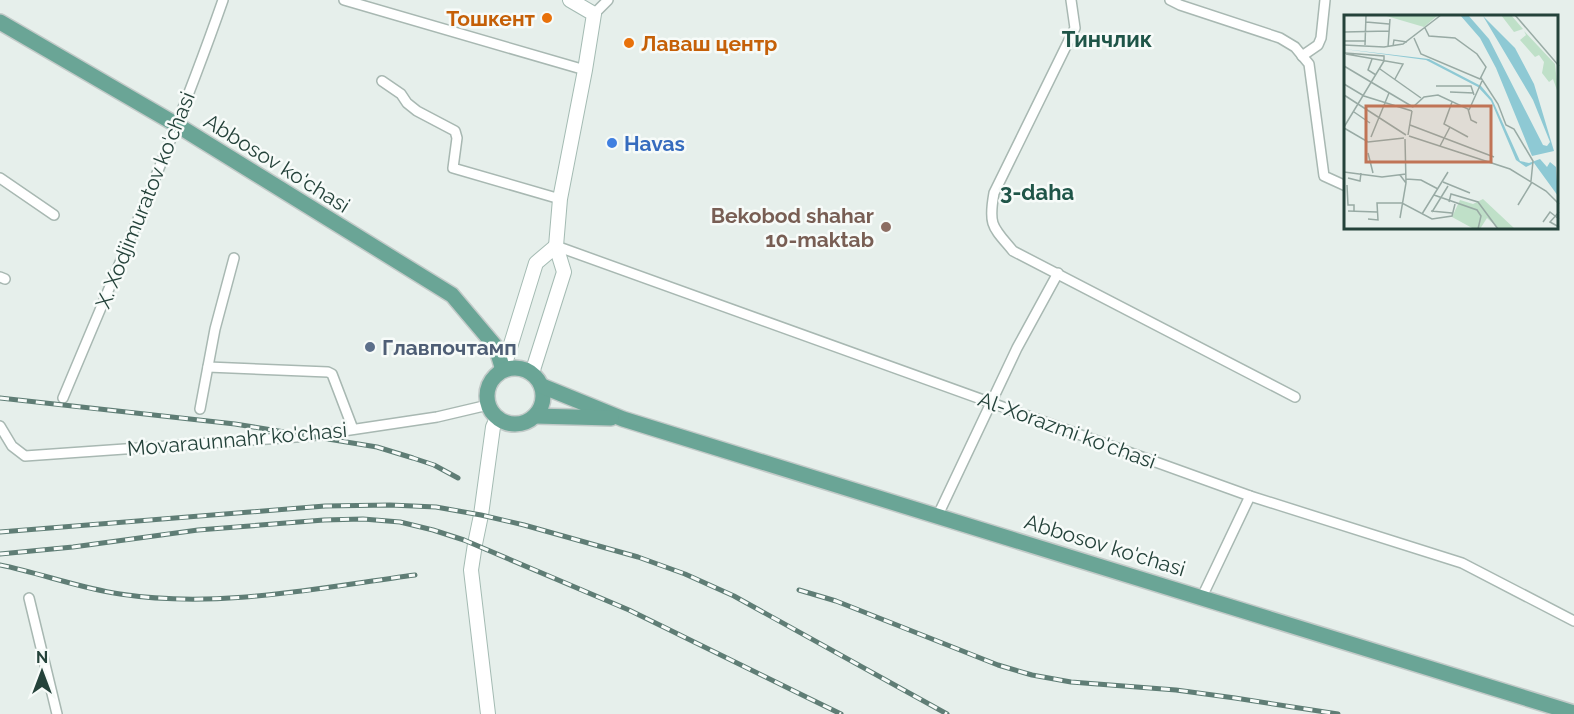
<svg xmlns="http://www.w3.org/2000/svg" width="1574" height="714" font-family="Raleway,sans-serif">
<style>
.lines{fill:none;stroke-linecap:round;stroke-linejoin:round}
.street-casing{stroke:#a8b8b2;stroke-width:12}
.secondary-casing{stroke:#a4bbb3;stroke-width:16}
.primary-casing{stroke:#c2cac8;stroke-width:18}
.street{stroke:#fff;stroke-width:9}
.secondary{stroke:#fff;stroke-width:14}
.primary{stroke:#6aa596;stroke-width:15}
.rail-casing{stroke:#5f7d75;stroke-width:5}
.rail{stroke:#f7fbf9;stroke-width:3;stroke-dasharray:9;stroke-linecap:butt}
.food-dot{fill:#e8710a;stroke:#f7fbf9;stroke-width:2}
.shop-dot{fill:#3f7fe0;stroke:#f7fbf9;stroke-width:2}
.education-dot{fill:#8d6e63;stroke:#f7fbf9;stroke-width:2}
.service-dot{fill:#5c6f8a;stroke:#f7fbf9;stroke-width:2}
.labels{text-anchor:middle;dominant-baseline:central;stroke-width:5;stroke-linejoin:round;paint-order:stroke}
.food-label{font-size:21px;font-weight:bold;fill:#c56008;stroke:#f7fbf9;text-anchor:end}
.shop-label{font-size:21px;font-weight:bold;fill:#366cbe;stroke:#f7fbf9;text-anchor:start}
.street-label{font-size:21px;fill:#24423a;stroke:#f7fbf9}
.education-label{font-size:21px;font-weight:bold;fill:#785e54;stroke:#f7fbf9;text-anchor:end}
.service-label{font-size:21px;font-weight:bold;fill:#4e5e75;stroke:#f7fbf9;text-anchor:start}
.neighbourhood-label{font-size:22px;font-weight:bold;fill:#1f5548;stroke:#f7fbf9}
.inset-road{fill:none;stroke:#98aaa4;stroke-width:1.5}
.view{fill:#c07456;fill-opacity:0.15;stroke:#c07456;stroke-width:3}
.inset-edge{fill:none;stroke:#24423a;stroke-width:3}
</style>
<rect width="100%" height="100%" fill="#e6efeb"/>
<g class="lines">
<defs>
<g id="street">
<path d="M344 0 585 70"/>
<path d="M1071 0 1075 28 994 193C988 226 993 227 1013 251L1295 397"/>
<path d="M1170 0 1180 5 1280 38 1295 47 1309 64 1324 176 1346 186"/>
<path d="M594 14 608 0"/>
<path d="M1302 56 1318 45 1321 38 1325 0"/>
<path d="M382 81 401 94 407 103 417 111 455 131 457 138 453 168 560 199"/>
<path d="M0 178 54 215"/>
<path d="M556 246 1250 496 1462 563 1574 621"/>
<path d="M0 277 5 279"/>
<path d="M208 367 328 372 332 374 353 429"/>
<path d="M63 398C118 266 176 135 223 0"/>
<path d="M200 409 215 329 234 258"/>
<path d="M0 426 12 446 25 456 310 436 437 417 488 405"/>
<path d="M938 515 1017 348 1058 273"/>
<path d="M1202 597 1250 496"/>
<path d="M29 598 57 714"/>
</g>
<g id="secondary">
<path d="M503 370 536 263 556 246"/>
<path d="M532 373 564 272 556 246 560 199 585 70 594 14 570 0"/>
<path d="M488 714 471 570 475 544 481 515 493 427 497 418"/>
</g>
<g id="primary">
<path d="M0 22 177 125 452 295 496 347 503 370"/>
<circle cx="515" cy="396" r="28"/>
<path d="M542 386 623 419 1574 713"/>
<path d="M535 416 611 418"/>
</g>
</defs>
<use href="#street" class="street-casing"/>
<use href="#secondary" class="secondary-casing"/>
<use href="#primary" class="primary-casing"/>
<use href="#street" class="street"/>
<use href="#secondary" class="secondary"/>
<use href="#primary" class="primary"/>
<defs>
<g id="rail">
<path d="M0 398 235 424 377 447 413 458 434 465 458 478"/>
<path d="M0 532 325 506 390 505 436 507 481 515 524 525 638 557 685 574 734 596 947 714"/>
<path d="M0 554 73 547 198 530 324 520 363 519 400 522 433 530 464 540 629 610 841 714"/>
<path d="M0 565C40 573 79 588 120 594 218 609 318 588 415 575"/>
<path d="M799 590 836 601 998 665 1032 675 1071 682 1176 690 1235 698 1338 714"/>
</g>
</defs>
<use href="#rail" class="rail-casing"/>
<use href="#rail" class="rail"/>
</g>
<g class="food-dot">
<circle cx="547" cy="18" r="6"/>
<circle cx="629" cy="43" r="6"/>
</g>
<circle class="shop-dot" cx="612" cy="143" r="6"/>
<circle class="education-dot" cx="886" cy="227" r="6"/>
<circle class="service-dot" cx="370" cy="347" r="6"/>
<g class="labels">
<g class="food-label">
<text x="535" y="18">Тошкент</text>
<text x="641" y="43" text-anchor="start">Лаваш центр</text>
</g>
<g class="shop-label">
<text x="624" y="143">Havas</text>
</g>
<g class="street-label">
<text transform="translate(277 163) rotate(32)">Abbosov ko'chasi</text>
<text transform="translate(145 200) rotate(-68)">X. Xodjimuratov ko'chasi</text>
<text transform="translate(1067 430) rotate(20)">Al-Xorazmi ko'chasi</text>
<text transform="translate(237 439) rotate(-5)">Movaraunnahr ko'chasi</text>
<text transform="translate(1105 545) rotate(17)">Abbosov ko'chasi</text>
</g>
<g class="education-label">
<text x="874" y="215">Bekobod shahar<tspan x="874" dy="24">10-maktab</tspan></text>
</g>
<g class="service-label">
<text x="382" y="347">Главпочтамп</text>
</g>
<g class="neighbourhood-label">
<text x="1107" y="39">Тинчлик</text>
<text x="1037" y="192">3-daha</text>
</g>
</g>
<g transform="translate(1344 15)">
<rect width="214" height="214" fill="#e6efeb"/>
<path d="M39 0H94L80 12ZM157 0H167L179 14 170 17ZM180 16 211 49 214 78 209 64 205 67 198 58 200 47 195 40 191 42 176 25 182 20ZM139 184 171 214H155L143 203 136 214H130L108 202 116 185 129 189Z" fill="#bfe0c8"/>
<path d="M116 0H124L145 24 199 130 203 131 206 127 189 85 139 1 171 33 190 69 210 136 188 141 152 53 136 23ZM0 34 85 44 137 71 148 84 176 146 185 148 196 144 203 152 206 147 212 152 214 181 190 148 182 152 172 145 147 86 134 72 82 45Z" fill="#8ec9d4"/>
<path class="inset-road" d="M171 0 215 51M22 7 45 9M0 17 45 16M70 23 77 39 136 64 142 52 133 39 111 23 85 21 81 13M0 26H22M0 30 40 32 59 29 97 0M21 30 22 0M49 31 50 25 63 27M44 32 46 4M2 39 59 49 51 64M28 44 24 55 32 60M0 51 69 92M36 54 77 83M137 63 154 89 162 110 170 114 189 146 187 166M0 69 20 81 68 96M92 71H127L130 80M106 77 130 78M0 80 62 120M108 87 100 109 124 122M69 92 80 82 94 80 124 94 127 105 133 108M125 95 138 66M10 97 26 108M66 110 150 142M0 112 40 46V41L1 38M0 113 24 127 60 123M64 120 68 96M65 121 166 154 202 176 215 189M27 122 45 78M61 124 62 168M96 131 106 112M24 138 29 158M0 157 38 162 62 159M4 163 16 166 17 158M62 164 77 165 94 174M99 167 126 178M3 170 4 190H10V196M90 180 133 195 137 201 134 214M105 187 107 179 134 187 154 214M174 190 188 167M4 196 33 197M87 196 108 198M88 197 104 171M215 197 206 207 215 212M78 199 104 157M56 203 62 168 56 160M24 204 34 205 33 188H58L88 204 108 201 111 189M199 207 206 197 215 204"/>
<path class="view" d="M22 91H147V147H22Z"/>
<rect width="214" height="214" class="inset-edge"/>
</g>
<g transform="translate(42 672)" stroke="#f7fbf9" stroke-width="4.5" paint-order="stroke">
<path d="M0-4.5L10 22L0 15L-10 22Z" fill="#24423a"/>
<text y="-9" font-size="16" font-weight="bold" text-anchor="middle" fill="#24423a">N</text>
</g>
</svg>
